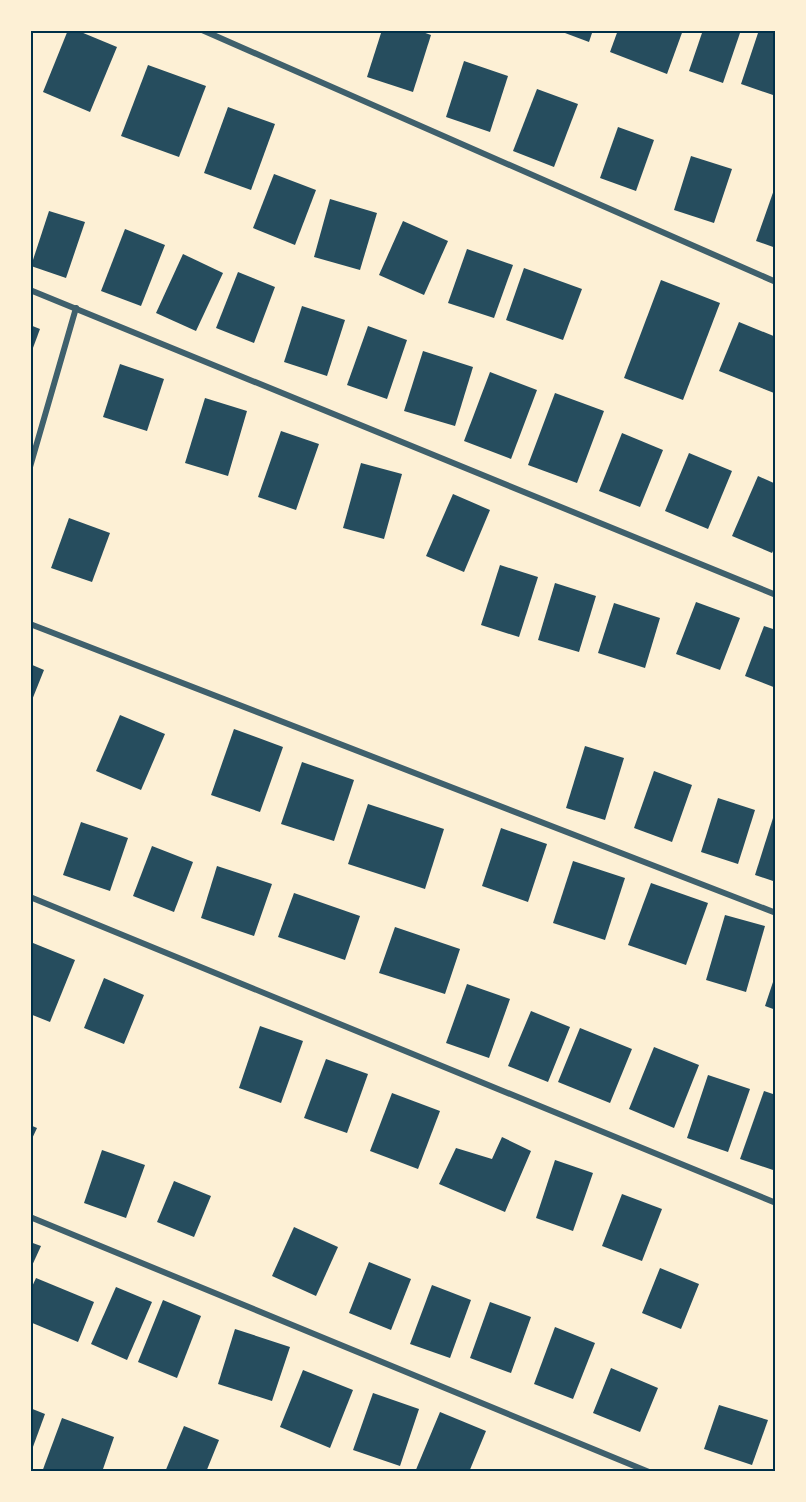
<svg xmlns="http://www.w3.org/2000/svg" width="806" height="1502" font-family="'DejaVu Sans',sans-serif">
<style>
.building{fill:#264d5e}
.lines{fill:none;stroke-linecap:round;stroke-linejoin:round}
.minor{stroke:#3f606c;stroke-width:6}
.neatline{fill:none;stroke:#003049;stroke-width:2}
</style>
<rect width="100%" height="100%" fill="#fdf0d5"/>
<g class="building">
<path d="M68 30H76L117 47 90 112 43 92Z"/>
<path d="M382 30H417L431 35 413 92 367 77Z"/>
<path d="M557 30H593L589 42Z"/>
<path d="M618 30H683L667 74 610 52Z"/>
<path d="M703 30H741L723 83 689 71Z"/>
<path d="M759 30 776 32V96L741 84Z"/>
<path d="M464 61 508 76 490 132 446 117Z"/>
<path d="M148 65 206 86 179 157 121 136Z"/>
<path d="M537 89 578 104 554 167 513 151Z"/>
<path d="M228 107 275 124 251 190 204 173Z"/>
<path d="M618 127 654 140 636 191 600 178Z"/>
<path d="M691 156 732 169 714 223 674 210Z"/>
<path d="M274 174 316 190 295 245 253 228Z"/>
<path d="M776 184V248L756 241Z"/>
<path d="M330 199 377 213 360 270 314 257Z"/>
<path d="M49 211 85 222 66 278 31 266Z"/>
<path d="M403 221 448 241 424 295 379 275Z"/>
<path d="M125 229 165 245 141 306 101 291Z"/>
<path d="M467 249 513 265 494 318 448 303Z"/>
<path d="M183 254 223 273 196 331 156 313Z"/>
<path d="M524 268 582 289 563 340 506 320Z"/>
<path d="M238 272 275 287 254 343 216 328Z"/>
<path d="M661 280 720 303 683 400 624 378Z"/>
<path d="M302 306 345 320 327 376 284 362Z"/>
<path d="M739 322 776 337 774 393 719 371Z"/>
<path d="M30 325 40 329 30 356Z"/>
<path d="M368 326 407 340 387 399 347 385Z"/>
<path d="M423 351 473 367 455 426 404 411Z"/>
<path d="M120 364 164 379 147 431 103 417Z"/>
<path d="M490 372 537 390 511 459 464 441Z"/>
<path d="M555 393 604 411 577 483 528 465Z"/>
<path d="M205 398 247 411 228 476 185 463Z"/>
<path d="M281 431 319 444 296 510 258 497Z"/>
<path d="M622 433 663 450 640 507 599 491Z"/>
<path d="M689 453 732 471 708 529 665 511Z"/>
<path d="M361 463 402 474 384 539 343 528Z"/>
<path d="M758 476 776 484V545L772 553 732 536Z"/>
<path d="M453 494 490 510 464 572 426 556Z"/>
<path d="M69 518 110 533 92 582 51 568Z"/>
<path d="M500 565 538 577 519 637 481 625Z"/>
<path d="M555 583 596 596 579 652 538 640Z"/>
<path d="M696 602 740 618 720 670 676 654Z"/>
<path d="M614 603 660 618 645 668 598 653Z"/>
<path d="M764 626 776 630V688L745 676Z"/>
<path d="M30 664 44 670 30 705Z"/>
<path d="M120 715 165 734 141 790 96 771Z"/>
<path d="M234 729 283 747 260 812 211 795Z"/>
<path d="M585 746 624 758 605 820 566 808Z"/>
<path d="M302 762 354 780 334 841 281 824Z"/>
<path d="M654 771 692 785 672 842 634 828Z"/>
<path d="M718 798 755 810 738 864 701 852Z"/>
<path d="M368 804 444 829 425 889 348 864Z"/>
<path d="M773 818 776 819V882L755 875Z"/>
<path d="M81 822 128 838 110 891 63 875Z"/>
<path d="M501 828 547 844 528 902 482 886Z"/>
<path d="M152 846 193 862 174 912 133 896Z"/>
<path d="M573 861 625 878 605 940 553 923Z"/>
<path d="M217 866 272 884 254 936 201 918Z"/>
<path d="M651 883 708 903 686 965 628 945Z"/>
<path d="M294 893 360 916 345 960 278 937Z"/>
<path d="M725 915 765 926 746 992 706 980Z"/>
<path d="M395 927 460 949 445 994 379 973Z"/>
<path d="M33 943 75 960 50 1022 30 1014V951Z"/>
<path d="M776 973V1010L765 1006Z"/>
<path d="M104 978 144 995 124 1044 84 1028Z"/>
<path d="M467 984 510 999 489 1058 446 1043Z"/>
<path d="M531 1011 570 1027 548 1082 508 1066Z"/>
<path d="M260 1026 303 1041 281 1103 239 1088Z"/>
<path d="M580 1028 632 1049 610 1103 558 1082Z"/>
<path d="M654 1047 699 1065 674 1128 629 1109Z"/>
<path d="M326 1059 368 1074 347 1133 304 1118Z"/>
<path d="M708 1075 750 1089 728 1152 687 1138Z"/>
<path d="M764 1091 776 1095V1171L740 1159Z"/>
<path d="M392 1093 440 1111 418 1169 370 1151Z"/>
<path d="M30 1125 37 1128 30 1143Z"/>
<path d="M502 1137 531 1151 505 1212 439 1184 456 1148 492 1159Z"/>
<path d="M102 1150 145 1165 126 1218 84 1203Z"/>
<path d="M555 1160 593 1173 573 1231 536 1218Z"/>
<path d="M174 1181 211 1196 194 1237 157 1222Z"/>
<path d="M622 1194 662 1209 642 1261 602 1246Z"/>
<path d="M294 1227 338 1247 316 1296 272 1276Z"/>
<path d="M30 1242 41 1246 30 1270Z"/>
<path d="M369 1262 411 1279 391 1330 349 1313Z"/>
<path d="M660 1268 699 1284 681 1329 642 1313Z"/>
<path d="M36 1278 94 1302 78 1342 30 1322V1291Z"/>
<path d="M432 1285 471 1300 450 1358 410 1344Z"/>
<path d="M116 1287 152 1302 127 1360 91 1344Z"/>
<path d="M163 1300 201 1316 177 1378 138 1362Z"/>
<path d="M490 1302 531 1317 511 1373 470 1358Z"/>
<path d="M555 1327 595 1343 573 1399 534 1384Z"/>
<path d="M235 1329 290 1347 272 1401 218 1384Z"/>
<path d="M611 1368 658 1388 640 1432 593 1413Z"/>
<path d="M303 1370 353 1390 330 1448 280 1427Z"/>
<path d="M373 1393 419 1409 400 1466 353 1450Z"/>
<path d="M719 1405 768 1420 752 1465 704 1449Z"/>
<path d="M30 1408 45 1414 30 1455Z"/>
<path d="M440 1412 486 1431 469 1472H415Z"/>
<path d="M62 1418 114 1437 102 1472H42Z"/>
<path d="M184 1426 219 1440 206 1472H165Z"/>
</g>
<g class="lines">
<g class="minor">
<path d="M202 30 776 282"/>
<path d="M30 290 776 595"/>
<path d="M30 467 76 308"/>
<path d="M30 624 776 913"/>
<path d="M30 897 776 1203"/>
<path d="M30 1217 649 1472"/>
</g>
</g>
<rect width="806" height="1502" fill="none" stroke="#fdf0d5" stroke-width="63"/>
<rect x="32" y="32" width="742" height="1438" class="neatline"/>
</svg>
